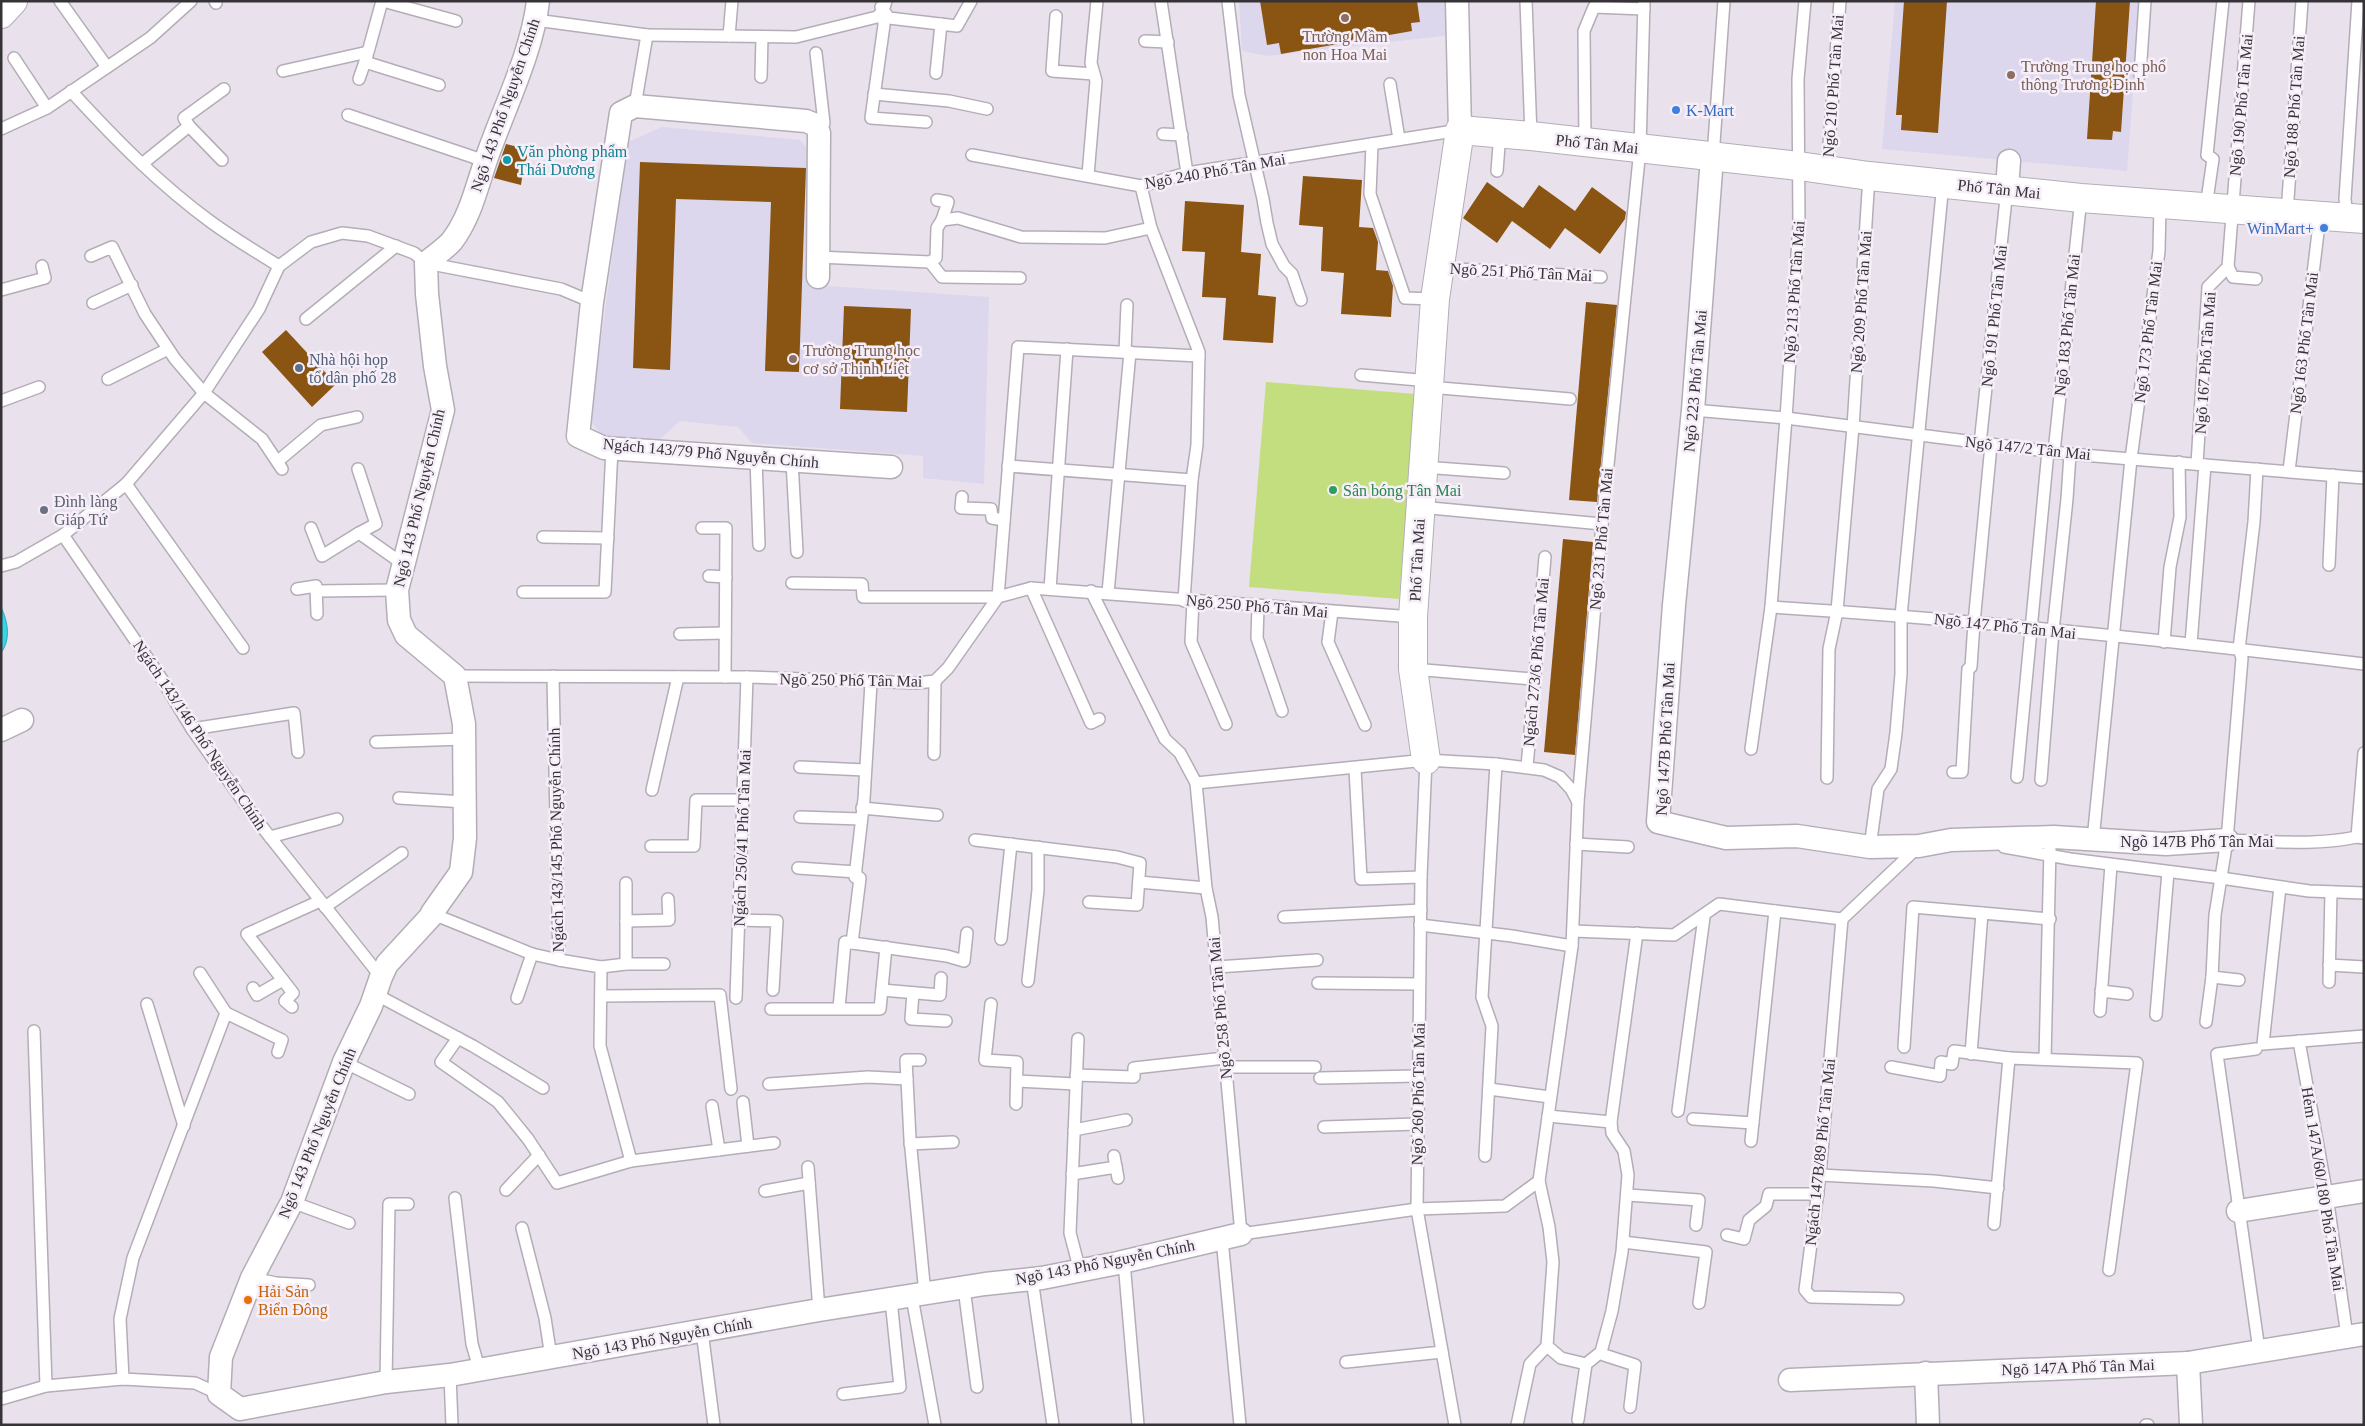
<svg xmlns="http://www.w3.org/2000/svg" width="2365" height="1426" font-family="Georgia,serif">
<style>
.education{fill:#dcd7ed}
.green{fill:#c3de7e}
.water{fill:#30d7e9;stroke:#32a6b4}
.building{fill:#8a5512}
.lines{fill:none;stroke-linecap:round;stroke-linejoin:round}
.service-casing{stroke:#b4adb7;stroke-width:14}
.minor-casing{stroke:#b4adb7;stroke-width:25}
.tertiary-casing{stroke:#b4adb7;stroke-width:30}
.service{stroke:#fff;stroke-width:11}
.minor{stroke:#fff;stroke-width:22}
.tertiary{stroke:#fff;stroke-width:28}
.education-dot{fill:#8d6e63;stroke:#f6eef9;stroke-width:2}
.shop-dot{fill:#3f7fe0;stroke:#f6eef9;stroke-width:2}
.culture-dot{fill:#0f9aa8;stroke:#f6eef9;stroke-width:2}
.service-dot{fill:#5c6f8a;stroke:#f6eef9;stroke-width:2}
.leisure-dot{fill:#2e9e5b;stroke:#f6eef9;stroke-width:2}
.worship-dot{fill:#6b7280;stroke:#f6eef9;stroke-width:2}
.food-dot{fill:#e8710a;stroke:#f6eef9;stroke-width:2}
.labels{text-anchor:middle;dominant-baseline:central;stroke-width:5;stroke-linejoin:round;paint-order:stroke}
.education-label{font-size:16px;fill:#785e54;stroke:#f6eef9;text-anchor:start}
.street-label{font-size:16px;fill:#363337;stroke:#f6eef9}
.shop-label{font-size:16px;fill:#366cbe;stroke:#f6eef9;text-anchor:start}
.culture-label{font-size:16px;fill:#0d838f;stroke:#f6eef9;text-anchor:start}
.service-label{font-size:16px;fill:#4e5e75;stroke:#f6eef9;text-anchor:start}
.leisure-label{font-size:16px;fill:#27864d;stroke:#f6eef9;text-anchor:start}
.worship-label{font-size:16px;fill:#5b616d;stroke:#f6eef9;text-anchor:start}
.food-label{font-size:16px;fill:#c56008;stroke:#f6eef9;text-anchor:start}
</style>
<rect width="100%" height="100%" fill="#e9e1ec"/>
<g class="education">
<path d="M1239 1H1446L1451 35 1268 56 1242 51Z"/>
<path d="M1895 1H2140L2127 171 1882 149Z"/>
<path d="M662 127 800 140 813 155 814 285 989 297 984 484 923 478V456L752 443 738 427 680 421 660 439 602 436 590 420 628 142Z"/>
</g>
<path class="green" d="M1266 382 1416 394 1399 599 1249 587Z"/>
<path class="water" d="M1 607C8 622 11 639 1 653Z"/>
<g class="building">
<path d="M1260 1H1417L1420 22 1411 23 1412 31 1281 54 1279 43 1267 45Z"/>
<path d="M1904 1H1947L1938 133 1901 130 1902 115H1896Z"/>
<path d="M2096 1H2130L2121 132 2113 131 2112 140 2087 139Z"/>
<path d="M506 144 530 150 524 165 521 185 494 178Z"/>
<path d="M640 162 806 168 799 372 765 371 771 202 676 199 670 370 633 368Z"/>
<path d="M1303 176 1362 180 1359 227 1373 228 1378 242 1376 270 1388 271 1393 286 1391 317 1341 314 1344 273 1321 271 1323 227 1299 225Z"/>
<path d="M1487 182 1523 208 1539 185 1575 211 1592 187 1626 212 1625 219 1600 254 1565 228 1550 249 1512 221 1497 243 1463 218Z"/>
<path d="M1185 201 1244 205 1241 252 1261 254 1258 295 1276 297 1273 343 1223 340 1226 298 1202 297 1205 252 1182 251Z"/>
<path d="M1586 302 1617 305 1597 502 1569 500Z"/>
<path d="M844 306 911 309 907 412 840 409Z"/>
<path d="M286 330 336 384 312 407 262 352Z"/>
<path d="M1563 539 1593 542 1575 755 1544 752Z"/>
</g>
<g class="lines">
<defs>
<g id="service">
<path d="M60 1 107 67"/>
<path d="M215 1 216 3"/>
<path d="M383 1 456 21"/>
<path d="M1161 1 1187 173"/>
<path d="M1228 1 1239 95 1263 199 1267 223 1272 244 1284 266 1292 274 1301 300"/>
<path d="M1526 1 1531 136"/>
<path d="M881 7 889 18 957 26 971 1"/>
<path d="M883 11 884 25 871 118 926 122"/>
<path d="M1056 16 1052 71 1094 74"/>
<path d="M536 20 647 35 635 106"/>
<path d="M647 35 796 37 877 17 883 11 886 1"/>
<path d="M729 36 732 1"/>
<path d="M1145 41 1168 42"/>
<path d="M816 53 824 123 820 131"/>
<path d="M14 58 47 108"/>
<path d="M365 62 439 85"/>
<path d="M283 71 368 52 382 1"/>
<path d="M936 73 941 24"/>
<path d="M2140 75 2145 1"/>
<path d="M761 77 762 37"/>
<path d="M359 79 367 56"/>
<path d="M1390 84 1399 139"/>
<path d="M71 91C115 139 159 184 211 222 233 238 256 252 279 266"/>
<path d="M874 94 949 101 987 109"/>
<path d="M348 115 485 161"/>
<path d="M189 126 222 160"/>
<path d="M1 129 47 108 150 38 191 1"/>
<path d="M1163 134 1182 135"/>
<path d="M1585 143 1584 31 1594 7 1644 9"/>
<path d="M1372 144 1370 194 1405 298 1435 299"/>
<path d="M972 155 1141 186 1187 173 1460 130"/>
<path d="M1713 157 1724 1"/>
<path d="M142 164 189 126 184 118 224 89"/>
<path d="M1827 170 1840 1"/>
<path d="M1497 171 1500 133"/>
<path d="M1088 175 1096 81 1091 63 1097 1"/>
<path d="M1141 186 1151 228 1199 352 1197 445 1192 480 1184 601"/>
<path d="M937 200 948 202 942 220"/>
<path d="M2206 207 2213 159 2207 155 2223 1"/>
<path d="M2287 213 2302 1"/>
<path d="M2347 217 2345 199 2358 1"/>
<path d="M91 256 112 247 145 314 175 359 204 393 262 439 282 469"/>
<path d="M818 257 930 262 936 258 937 228 942 220 958 218 1021 237 1105 238 1151 228"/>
<path d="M930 262 942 277 1020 278"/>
<path d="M2228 267 2233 277 2256 279"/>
<path d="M1440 268 1601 277"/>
<path d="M1 290 45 278 42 266"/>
<path d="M93 303 132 285"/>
<path d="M306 319 396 246"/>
<path d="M1125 352 1127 305"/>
<path d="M1361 375 1430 381"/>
<path d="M108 379 168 349"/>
<path d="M1429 387 1570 399"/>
<path d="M1 401 39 387"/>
<path d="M1693 410 1786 418 2070 454 2364 478"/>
<path d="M1980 444 2007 189"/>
<path d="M2054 452 2081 198"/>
<path d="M756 458 759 545"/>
<path d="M278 461 321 425 357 417"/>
<path d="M792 461 797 552"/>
<path d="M2197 464 2208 287 2228 267 2249 1"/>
<path d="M1008 466 1192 480"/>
<path d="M1423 467 1504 473"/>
<path d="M358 469 376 524 359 533 403 564"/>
<path d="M2289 471 2320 216"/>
<path d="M126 484 243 648"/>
<path d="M962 497 961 508 991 509 992 518 1004 520"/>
<path d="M1420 507 1602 524"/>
<path d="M311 528 322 556 359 533"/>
<path d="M702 528H726L725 677"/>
<path d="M63 535 161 678 192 729 255 818 381 977"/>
<path d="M543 537 608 538"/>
<path d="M2329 565 2333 475"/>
<path d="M1 566 16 562 63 535 126 484 204 393 259 309 279 266 311 242 342 233 368 236 414 253 426 263 561 289 592 302"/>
<path d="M709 576 726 577"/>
<path d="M792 583 862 584 863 597H998L1018 347 1199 356"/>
<path d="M1031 588 1091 723 1099 719"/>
<path d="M297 589 316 586 317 614"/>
<path d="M1050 589 1067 349"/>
<path d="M316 591 397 590"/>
<path d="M1091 591 1165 739 1180 753 1196 783 1206 888 1212 917 1241 1234 1417 1209 1505 1206 1539 1181 1572 946 1578 802 1602 524 1640 149 1644 1"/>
<path d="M523 592H605L612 448"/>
<path d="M1108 593 1130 352"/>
<path d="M1193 601 1191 642 1226 724"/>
<path d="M1258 607 1257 638 1282 711"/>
<path d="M1771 607C1969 619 2167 640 2364 664"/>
<path d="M1332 612 1328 642 1365 725"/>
<path d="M680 634 725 633"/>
<path d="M2164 642 2170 567 2180 517 2179 462"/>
<path d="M2191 644 2205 465"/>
<path d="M1413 669 1533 679"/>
<path d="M455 676 747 677 917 683 935 681 948 668 998 597 1031 588 1413 617"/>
<path d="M192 729 294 713 298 752"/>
<path d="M376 742 464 739"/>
<path d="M1751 749 1771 607 1786 418 1799 225 1798 79 1805 1"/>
<path d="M934 754 935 681"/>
<path d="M1426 760 1421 877 1417 1209 1455 1425"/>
<path d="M800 767 865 770"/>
<path d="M1527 767 1545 557"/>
<path d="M1355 769 1361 879 1421 877"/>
<path d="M1953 772H1962L1968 669 1971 667 1974 623 1991 445"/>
<path d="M2017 777 2048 451"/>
<path d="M1827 778 1829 649 1837 611 1853 427 1869 176"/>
<path d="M2041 780 2053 631 2067 499 2070 454"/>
<path d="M1196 783 1426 760 1496 764 1544 770 1560 777 1571 789 1578 802"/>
<path d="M652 790 678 677"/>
<path d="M399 798 465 802"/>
<path d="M862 808 937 815"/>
<path d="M800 817 861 819"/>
<path d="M270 837 337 819"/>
<path d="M2357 837 2364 753"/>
<path d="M975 840 1117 857 1140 863 1137 905 1089 902"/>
<path d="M2093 840 2131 459 2159 251 2160 205"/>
<path d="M2227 840C2272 841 2313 846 2357 837L2364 838"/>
<path d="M1576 844 1628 847"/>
<path d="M651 846H694L696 800H743"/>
<path d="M1870 847 1878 789 1891 769 1896 733 1901 674V616L1943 183"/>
<path d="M2004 847 2070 859 2221 878 2309 891 2364 893"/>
<path d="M798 868 856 872"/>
<path d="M1139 882 1206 888"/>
<path d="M2280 887 2263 1044 2364 1036"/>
<path d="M325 907 402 853"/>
<path d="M433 914 532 954 559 960 553 676"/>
<path d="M1284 917 1421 910"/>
<path d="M1842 919 1820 1175 1805 1290 1811 1297 1898 1299"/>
<path d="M739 920 777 921 773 990"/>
<path d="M626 921 669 920 668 899"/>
<path d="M1420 925 1512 936 1572 946"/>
<path d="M1573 931 1674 935 1719 904 1842 919 1917 848"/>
<path d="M1001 939 1011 844"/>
<path d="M852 943 860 878 855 877 864 799 871 683"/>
<path d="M559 960 601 967 600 1046 631 1161"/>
<path d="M626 964H664"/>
<path d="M2329 965 2364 967"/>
<path d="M601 967 626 964V883"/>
<path d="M1217 967 1317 960"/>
<path d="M2212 977 2239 980"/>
<path d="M1028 981 1038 890V847"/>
<path d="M2329 982 2331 892"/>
<path d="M1318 983 1419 984"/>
<path d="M253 988 257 995 283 980"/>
<path d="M882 990 940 995 941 978"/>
<path d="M2101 991 2127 994"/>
<path d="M913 993 911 1019 946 1021"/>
<path d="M375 994 473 1046 543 1088"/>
<path d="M601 996 720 995 731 1089"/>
<path d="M517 998 532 954"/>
<path d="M736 998 747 677"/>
<path d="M147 1004 184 1126"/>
<path d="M991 1004 985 1060 1017 1062 1016 1104"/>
<path d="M292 1007 285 1001 293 993 247 934 320 901"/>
<path d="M839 1008 845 942 947 956 964 961 967 933"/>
<path d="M771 1009H880L886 947"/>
<path d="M2100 1011 2111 865"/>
<path d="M226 1013 282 1040 278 1052"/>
<path d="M2156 1015 2168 872"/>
<path d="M2206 1022 2212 977 2215 915 2227 840 2242 658 2239 649 2254 522 2257 469"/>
<path d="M34 1031 46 1386"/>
<path d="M458 1038 441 1062 498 1102 528 1139 557 1183 631 1161 774 1143"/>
<path d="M1078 1039 1070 1233 1080 1271"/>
<path d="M2299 1041 2327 1196 2347 1336"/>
<path d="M1904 1047 1913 907 2050 919"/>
<path d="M2256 1049 2217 1054 2259 1350"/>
<path d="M1971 1054 1982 913"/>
<path d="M2045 1059 2050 849"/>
<path d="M920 1060H906L910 1139 925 1294"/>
<path d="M344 1062 409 1094"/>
<path d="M1226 1067H1315"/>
<path d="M1891 1067 1940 1076 1941 1062 1952 1064 1954 1051 2009 1058"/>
<path d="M1076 1075 1134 1077V1068L1225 1058"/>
<path d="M1320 1078 1418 1076"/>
<path d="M1017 1081 1076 1084"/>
<path d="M769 1084 868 1077 907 1079"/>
<path d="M1489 1089 1550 1097"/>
<path d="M743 1102 748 1146"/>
<path d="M712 1106 719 1150"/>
<path d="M1678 1111 1704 917"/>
<path d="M1548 1116 1611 1122"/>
<path d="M1693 1119 1753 1123"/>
<path d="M1324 1127 1417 1124"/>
<path d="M1074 1130 1126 1120"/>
<path d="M1751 1141 1775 911"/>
<path d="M910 1144 953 1142"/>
<path d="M1114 1156 1118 1178"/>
<path d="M1485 1156 1492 1026 1482 997 1496 764"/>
<path d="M808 1167 819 1310"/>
<path d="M1072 1174 1116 1167"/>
<path d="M1820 1175 1934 1181 1998 1188"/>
<path d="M1539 1181 1549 1227 1553 1262 1547 1346 1561 1358 1586 1364"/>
<path d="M506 1190 539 1155"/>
<path d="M765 1191 809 1183"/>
<path d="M1628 1195 1699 1200 1696 1225"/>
<path d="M455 1198 472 1344 479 1368"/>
<path d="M292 1202 349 1223"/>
<path d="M1994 1224 2009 1058 2137 1063 2109 1270"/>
<path d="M522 1228 545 1318 551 1357"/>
<path d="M1727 1235 1744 1239 1749 1220 1766 1206 1769 1194H1818"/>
<path d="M1222 1239 1240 1425"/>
<path d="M1623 1242 1706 1252 1699 1303"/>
<path d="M1124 1262 1138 1425"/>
<path d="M252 1278 276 1283 309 1285"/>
<path d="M1032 1279 1053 1425"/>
<path d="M964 1288 977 1387"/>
<path d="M912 1297 935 1425"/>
<path d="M702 1331 714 1425"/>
<path d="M1601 1352 1604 1355 1635 1365 1630 1407"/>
<path d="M1346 1362 1442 1352"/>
<path d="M450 1375 452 1425"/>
<path d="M123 1379 120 1319 133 1258 226 1013 200 973"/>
<path d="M386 1382 389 1204H408"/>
<path d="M843 1394 900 1387 891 1300"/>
<path d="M1 1399 46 1386 123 1379 195 1383 219 1394"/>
<path d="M1578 1420 1586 1364 1601 1352 1612 1311 1622 1252 1628 1175 1624 1151 1612 1133 1611 1122 1637 933"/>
<path d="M1517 1425 1530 1364 1547 1346"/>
<path d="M2146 1425H2148"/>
</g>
<g id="minor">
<path d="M538 1C532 53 504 108 487 157 477 185 471 216 452 241 445 249 434 256 426 263L427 294 435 366 443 410 397 590 399 620 406 635 455 676 464 724 465 838 461 872 432 913 433 914 387 964 381 977 371 1006 344 1062 292 1202 252 1278 221 1357 219 1394 240 1409 386 1382 450 1375 819 1310 985 1284 1042 1278 1118 1263 1241 1234"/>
<path d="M1457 1 1460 130"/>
<path d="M1712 157 1693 410 1674 605 1658 822 1726 838 1797 836 1870 847 1919 846 1951 840 2054 837 2166 844 2227 840"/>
<path d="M2007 189 2009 161"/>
<path d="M818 277 819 133 816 125 806 121 635 106 621 113 592 302 578 436 604 448 891 467"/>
<path d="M1 730 22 720"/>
<path d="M2238 1211 2364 1191"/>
<path d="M2188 1363 2191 1425"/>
<path d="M1926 1373 1928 1425"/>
<path d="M1790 1380 2188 1363 2364 1334"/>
</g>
<g id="tertiary">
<path d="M1 14 13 1"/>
<path d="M1426 760 1413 669V617L1435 299 1460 130 1531 136 1799 166 1869 176 2081 198 2364 219"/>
</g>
</defs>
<use href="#service" class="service-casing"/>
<use href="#minor" class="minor-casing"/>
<use href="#tertiary" class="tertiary-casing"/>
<use href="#service" class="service"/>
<use href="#minor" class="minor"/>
<use href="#tertiary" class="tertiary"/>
</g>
<g class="education-dot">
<circle cx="1345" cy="18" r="5"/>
<circle cx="2011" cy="75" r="5"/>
<circle cx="793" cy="359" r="5"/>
</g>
<g class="shop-dot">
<circle cx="1676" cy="110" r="5"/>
<circle cx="2324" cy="228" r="5"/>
</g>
<circle class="culture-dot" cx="507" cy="160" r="5"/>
<circle class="service-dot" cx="299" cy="368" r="5"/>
<circle class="leisure-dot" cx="1333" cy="490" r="5"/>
<circle class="worship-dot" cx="44" cy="510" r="5"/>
<circle class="food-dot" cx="248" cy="1300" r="5"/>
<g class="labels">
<g class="education-label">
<text x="1345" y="36" text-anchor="middle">Trường Mầm<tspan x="1345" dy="18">non Hoa Mai</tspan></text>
<text x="2021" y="66">Trường Trung học phổ<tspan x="2021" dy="18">thông Trương Định</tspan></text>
<text x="803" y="350">Trường Trung học<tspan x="803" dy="18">cơ sở Thịnh Liệt</tspan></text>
</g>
<g class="street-label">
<text transform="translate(1833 86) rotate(-86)">Ngõ 210 Phố Tân Mai</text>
<text transform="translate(505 105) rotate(-71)">Ngõ 143 Phố Nguyễn Chính</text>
<text transform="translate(2241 105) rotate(-85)">Ngõ 190 Phố Tân Mai</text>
<text transform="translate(2294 107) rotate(-86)">Ngõ 188 Phố Tân Mai</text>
<text transform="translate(1597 144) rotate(6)">Phố Tân Mai</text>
<text transform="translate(1215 171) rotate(-10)">Ngõ 240 Phố Tân Mai</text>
<text transform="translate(1999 189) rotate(6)">Phố Tân Mai</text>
<text transform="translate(1521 272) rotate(3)">Ngõ 251 Phố Tân Mai</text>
<text transform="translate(1794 292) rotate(-86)">Ngõ 213 Phố Tân Mai</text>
<text transform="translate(1861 302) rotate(-86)">Ngõ 209 Phố Tân Mai</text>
<text transform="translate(1994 316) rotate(-84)">Ngõ 191 Phố Tân Mai</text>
<text transform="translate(2067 325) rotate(-84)">Ngõ 183 Phố Tân Mai</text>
<text transform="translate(2148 332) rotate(-83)">Ngõ 173 Phố Tân Mai</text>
<text transform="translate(2304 343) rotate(-83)">Ngõ 163 Phố Tân Mai</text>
<text transform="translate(2205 363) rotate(-86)">Ngõ 167 Phố Tân Mai</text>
<text transform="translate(1695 381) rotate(-85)">Ngõ 223 Phố Tân Mai</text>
<text transform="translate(2028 448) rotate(6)">Ngõ 147/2 Tân Mai</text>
<text transform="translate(711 453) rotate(5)">Ngách 143/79 Phố Nguyễn Chính</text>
<text transform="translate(419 498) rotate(-77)">Ngõ 143 Phố Nguyễn Chính</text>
<text transform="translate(1601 539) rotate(-85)">Ngõ 231 Phố Tân Mai</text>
<text transform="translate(1417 560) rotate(-87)">Phố Tân Mai</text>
<text transform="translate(1257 606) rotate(5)">Ngõ 250 Phố Tân Mai</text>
<text transform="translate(2005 626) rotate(6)">Ngõ 147 Phố Tân Mai</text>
<text transform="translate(1536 662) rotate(-85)">Ngách 273/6 Phố Tân Mai</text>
<text transform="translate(851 680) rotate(1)">Ngõ 250 Phố Tân Mai</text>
<text transform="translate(200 735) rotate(56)">Ngách 143/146 Phố Nguyễn Chính</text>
<text transform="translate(1665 739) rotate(-87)">Ngõ 147B Phố Tân Mai</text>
<text transform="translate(742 838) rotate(-88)">Ngách 250/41 Phố Tân Mai</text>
<text transform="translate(556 840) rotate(-91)">Ngách 143/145 Phố Nguyễn Chính</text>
<text x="2197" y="841">Ngõ 147B Phố Tân Mai</text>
<text transform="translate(1220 1008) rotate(-95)">Ngõ 258 Phố Tân Mai</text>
<text transform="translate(1418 1094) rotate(-89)">Ngõ 260 Phố Tân Mai</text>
<text transform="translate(317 1133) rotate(-68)">Ngõ 143 Phố Nguyễn Chính</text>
<text transform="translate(1820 1152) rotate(-84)">Ngách 147B/89 Phố Tân Mai</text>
<text transform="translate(2323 1189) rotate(81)">Hẻm 147A/60/180 Phố Tân Mai</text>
<text transform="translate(1105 1262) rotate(-11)">Ngõ 143 Phố Nguyễn Chính</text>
<text transform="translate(662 1338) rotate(-10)">Ngõ 143 Phố Nguyễn Chính</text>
<text transform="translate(2078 1367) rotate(-2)">Ngõ 147A Phố Tân Mai</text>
</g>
<g class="shop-label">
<text x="1686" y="110">K-Mart</text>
<text x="2314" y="228" text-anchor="end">WinMart+</text>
</g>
<g class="culture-label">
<text x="517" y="151">Văn phòng phẩm<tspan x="517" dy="18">Thái Dương</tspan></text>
</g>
<g class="service-label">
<text x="309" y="359">Nhà hội họp<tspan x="309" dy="18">tổ dân phố 28</tspan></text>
</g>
<g class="leisure-label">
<text x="1343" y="490">Sân bóng Tân Mai</text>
</g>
<g class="worship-label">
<text x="54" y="501">Đình làng<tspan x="54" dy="18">Giáp Tứ</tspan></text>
</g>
<g class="food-label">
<text x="258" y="1291">Hải Sản<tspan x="258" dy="18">Biển Đông</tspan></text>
</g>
</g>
<rect width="2365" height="1426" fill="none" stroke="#363337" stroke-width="5"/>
</svg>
